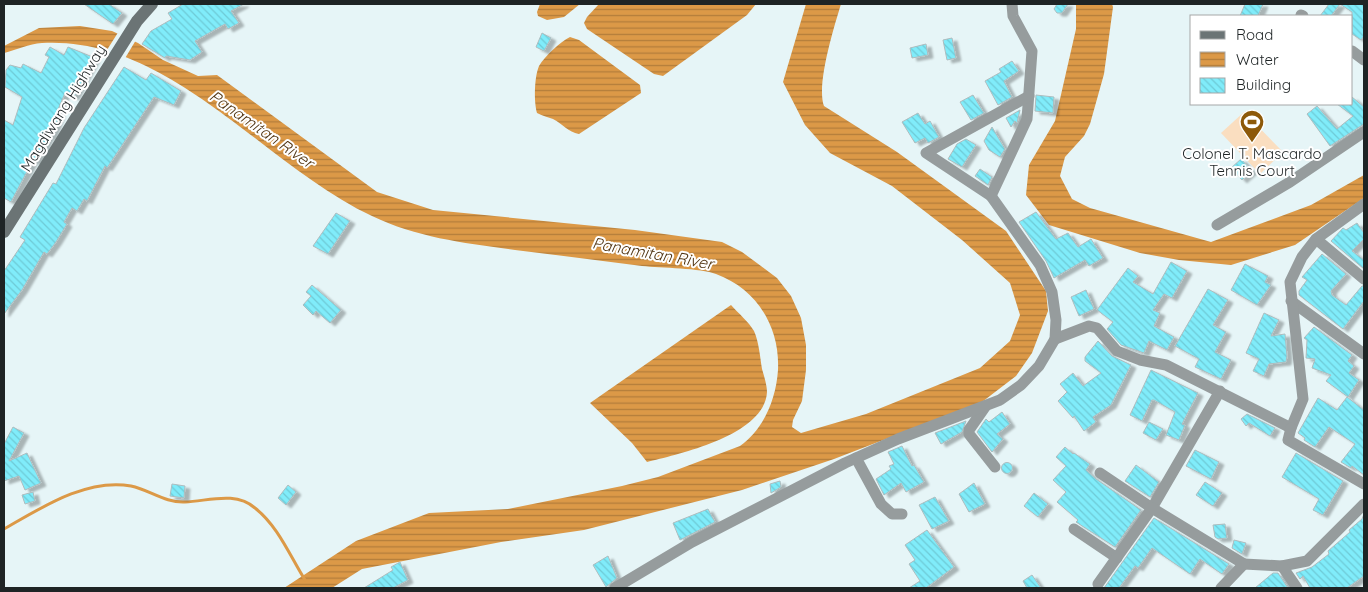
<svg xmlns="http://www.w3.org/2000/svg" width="1368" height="592" font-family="Quicksand,sans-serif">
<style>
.green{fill:#fadec0}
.water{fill:url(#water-rules)}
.pier{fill:#e6f5f7}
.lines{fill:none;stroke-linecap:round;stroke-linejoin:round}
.stream{stroke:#dc9947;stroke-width:3}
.building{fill:url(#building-back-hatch);stroke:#aebcbe;filter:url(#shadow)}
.street{stroke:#969c9d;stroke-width:11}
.secondary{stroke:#6b7475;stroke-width:12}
.labels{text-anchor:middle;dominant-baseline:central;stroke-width:4;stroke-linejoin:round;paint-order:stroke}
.street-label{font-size:15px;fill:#1e2425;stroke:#fff}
.poi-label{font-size:15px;fill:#1e2425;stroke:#fff}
.water-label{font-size:16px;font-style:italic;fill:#503412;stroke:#fff}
</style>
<defs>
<pattern id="water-rules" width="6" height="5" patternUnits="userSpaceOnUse" patternTransform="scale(1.25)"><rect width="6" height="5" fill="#dc9947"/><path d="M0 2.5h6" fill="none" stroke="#b27d3b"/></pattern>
<pattern id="building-back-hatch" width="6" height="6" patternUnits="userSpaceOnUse" patternTransform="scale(1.25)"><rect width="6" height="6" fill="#80ecfa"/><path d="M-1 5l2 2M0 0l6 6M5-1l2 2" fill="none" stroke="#6ecad6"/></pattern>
<filter id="shadow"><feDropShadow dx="5" dy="3" stdDeviation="1" flood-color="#0004"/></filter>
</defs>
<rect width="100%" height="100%" fill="#e6f5f7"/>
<path class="green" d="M1244 112 1283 152 1260 174 1221 133Z"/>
<g class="water">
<path d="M540 4H580L564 17 547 20 538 16 537 12Z"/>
<path d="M599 4H756L747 15 663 76 654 74 587 29 584 23 587 17Z"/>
<path d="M806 4H841C834 27 816 85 824 106L897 152 1006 231 1046 291 1048 311 1032 353 1016 376 982 402 834 459 742 490 584 530 501 542 362 569 332 588H284L356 541 429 513 508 509 622 486 658 477 740 446C764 429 776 399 778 370 780 327 757 289 716 274 701 268 661 268 642 266 600 261 558 255 515 250 465 243 418 238 372 216 263 165 171 36 42 43 29 44 16 50 4 53V46L39 28 80 26 112 31 138 43 163 60 198 76 217 75 377 192 433 210 635 230 722 242 742 252 777 278 791 296 801 318 806 345V370L802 401 793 420 792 427 801 433 866 414 980 368 1010 341 1020 315 1010 283 962 240 892 186 830 153 805 125 783 82Z"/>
<path d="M1076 4H1112L1113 7 1104 74 1090 124 1084 136 1065 157 1060 176 1072 199 1090 208 1211 242 1311 205 1364 175V198L1295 245 1231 265 1179 260 1140 253 1049 225 1026 195 1029 165 1055 121 1076 29Z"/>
<path d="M570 37 579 40 640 85 641 93 579 134C568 132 563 124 553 119 548 117 543 116 537 113 534 102 534 78 539 66 545 56 560 42 570 37Z"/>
<path d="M731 305C738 313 749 322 754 331 759 342 760 357 762 369 764 376 767 385 767 392 765 435 680 454 647 462L632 443 590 403Z"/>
</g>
<path class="pier" d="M119 31 136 40 124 60 105 53Z"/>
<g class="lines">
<path class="stream" d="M4 529C41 508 86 478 131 486 150 490 165 503 185 502 209 501 235 491 255 508 278 526 290 556 305 580"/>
</g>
<g class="building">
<path d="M84 4H109L122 13 113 24Z"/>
<path d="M183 4H244L231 11 239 23 228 29 225 24 195 41 202 52 190 60 166 56 165 58 142 44 151 31 172 19 168 13Z"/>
<path d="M1057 4H1068L1062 13H1057L1054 9Z"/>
<path d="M1245 4H1263L1258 16H1240Z"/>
<path d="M1329 4H1364V36L1361 40 1352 34V12L1340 4 1331 16H1320Z"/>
<path d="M542 33 551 38 544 51 536 47Z"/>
<path d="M952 38 956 58 947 60 943 40Z"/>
<path d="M926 44 928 55 912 58 910 48Z"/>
<path d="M50 47 64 55 68 47 95 58 74 97 65 93 57 112 60 114 51 137 49 136 36 162 33 160 11 202 4 198V120L13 125 22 97 5 87 6 70 10 65 21 68 23 64 41 73 49 57 45 55Z"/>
<path d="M1012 61 1019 71 1004 81 1012 97 998 105 985 81 1001 72 999 69Z"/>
<path d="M124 67 146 80 151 73 181 91 174 105 154 97 107 168 105 166 87 201 84 199 77 211 72 208 64 222 67 224 56 242 47 254 44 252 22 290 4 314V271L25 240 20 237 53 183 56 184 84 128Z"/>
<path d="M973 95 984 113 971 120 960 102Z"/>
<path d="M1036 95 1054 97 1053 113 1035 111Z"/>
<path d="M1352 97 1364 107V124L1330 146 1307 114 1317 106 1337 129 1353 116 1337 104H1352Z"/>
<path d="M1020 110 1017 123 1015 121 1011 127 1006 118Z"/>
<path d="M918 113 925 124 930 121 939 137 928 143 925 138 915 143 902 122Z"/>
<path d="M992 127 1005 149 1000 157 989 150 984 141Z"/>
<path d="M966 139 976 145 962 167 948 159 957 144Z"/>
<path d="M1241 159 1252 171 1242 180 1231 168Z"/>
<path d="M980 169 992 177 988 185 975 176Z"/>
<path d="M1036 212 1056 239 1068 233 1078 247 1091 239 1103 258 1089 266 1085 260 1054 278 1046 261 1019 222Z"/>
<path d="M336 213 350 221 328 254 313 246Z"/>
<path d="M1357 223 1364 233V239L1352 251 1364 260V269L1331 241 1343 228 1346 230Z"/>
<path d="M1322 254 1346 274 1331 291 1332 295 1346 305 1362 286H1364V301L1343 329 1299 295V291L1307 280 1302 277Z"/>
<path d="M1171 262 1187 271 1172 298 1164 294 1153 310 1160 313 1154 326 1174 337 1167 350 1149 341 1144 353 1121 345 1107 329 1113 322 1097 310 1128 268 1138 276 1133 282 1153 294Z"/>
<path d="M1245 264 1268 276 1265 282 1271 285 1257 305 1231 290Z"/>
<path d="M312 285 341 310 330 323 316 311 313 315 303 305 311 296 306 292Z"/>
<path d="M1208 289 1228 300 1213 325 1226 332 1215 352 1231 360 1221 379 1195 367 1199 359 1175 346Z"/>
<path d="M1086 290 1094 309 1079 316 1071 297Z"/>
<path d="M1264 313 1279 320 1271 336 1285 334 1287 356 1286 362 1269 364 1264 376 1253 371 1259 359 1246 353Z"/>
<path d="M1314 327 1352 355 1348 361 1354 366 1349 373 1359 380 1348 397 1326 381 1331 375 1312 368 1315 359 1306 358 1307 340 1304 338Z"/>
<path d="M1098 341 1112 356 1131 365 1111 405 1093 417 1096 422 1084 431 1074 416 1073 418 1058 401 1067 392 1060 384 1073 373 1083 386 1101 373 1085 361V357Z"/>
<path d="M1151 370 1198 393 1182 424 1185 425 1179 440 1166 435 1175 412 1154 400H1152L1142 421 1130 415Z"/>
<path d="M1347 397 1364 410V475L1352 466 1351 468 1341 462 1355 444 1329 427 1315 447 1304 440 1305 438 1298 433 1318 398 1337 410Z"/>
<path d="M1002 412 1010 424 997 434 1003 439 992 452 977 432 986 419 989 422Z"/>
<path d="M1247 414 1275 428 1270 436 1249 423 1246 426 1241 419Z"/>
<path d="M966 421 962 432 941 444 935 433Z"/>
<path d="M1149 422 1163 429 1156 440 1143 433Z"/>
<path d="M13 427 24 433 9 461 27 453 41 483 25 490 19 476 4 481V444Z"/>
<path d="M902 446 912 466 914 465 924 482 906 492 901 483 884 495 876 479 891 469 889 466 894 464 888 452Z"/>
<path d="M1065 447 1073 454 1074 453 1090 464 1086 470 1096 479 1141 510 1115 547 1076 522 1078 520 1057 502 1066 492 1053 480 1066 466 1056 457Z"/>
<path d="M1195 450 1219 462 1211 479 1186 466Z"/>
<path d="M1296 453 1343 481 1323 515 1313 510 1319 499 1282 477Z"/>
<circle cx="1007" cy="468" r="5.5"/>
<path d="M1136 465 1159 482 1150 497 1125 481Z"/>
<path d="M780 481 781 487 771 493 770 484Z"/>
<path d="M1205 482 1222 493 1213 506 1196 495Z"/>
<path d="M974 483 985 504 969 512 959 494Z"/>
<path d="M172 484 185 486 184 498 170 496Z"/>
<path d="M288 485 296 492 286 505 278 498Z"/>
<path d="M33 492 35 501 25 504 22 495Z"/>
<path d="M1034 493 1048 504 1038 517 1024 506Z"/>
<path d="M935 497 949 521 932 529 919 505Z"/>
<path d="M708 509 715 522 680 540 673 523Z"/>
<path d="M1364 514V576L1347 588H1310L1303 576 1300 579 1296 573 1312 567 1329 554 1328 551 1350 532 1349 530 1362 519Z"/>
<path d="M1154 518 1229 564 1222 574 1200 559 1190 574 1152 548 1138 568 1135 566 1119 588H1104Z"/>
<path d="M1225 524 1227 538 1218 539 1215 537 1213 525Z"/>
<path d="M927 530 954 567 926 588H909L920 581 909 564 915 560 905 545Z"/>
<path d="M1234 540 1246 543 1242 554 1232 548Z"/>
<path d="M608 556 617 578 606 587 593 565Z"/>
<path d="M400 562 408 580 393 588H364L393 570 391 567Z"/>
<path d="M1273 573H1278L1288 588H1255Z"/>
<path d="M1032 575 1041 588H1027L1023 581Z"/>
</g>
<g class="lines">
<g class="street">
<path d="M1301 15 1303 16"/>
<path d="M1352 51 1364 60"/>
<path d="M991 196 1027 119 1032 51 1013 16 1012 4"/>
<path d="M1217 225 1290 182 1364 132"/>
<path d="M1316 239 1364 279"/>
<path d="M1291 301 1364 354"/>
<path d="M1055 339 1089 326 1097 328 1117 351 1140 360 1166 365 1291 428 1303 399 1290 282 1302 257 1316 239 1364 204"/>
<path d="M985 407 969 430V434L995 467"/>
<path d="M1291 428 1288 440 1364 484"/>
<path d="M856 458 881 504 892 514H902"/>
<path d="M1100 473 1152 508 1220 391"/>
<path d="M1074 529 1117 558"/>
<path d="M1244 564 1282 566 1307 561 1364 504"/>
<path d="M1282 566 1297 588"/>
<path d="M1098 584 1152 508 1244 564 1221 588"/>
<path d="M615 588 692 542 845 463 898 439 1000 400 1021 385 1039 366 1055 339 1056 320 1052 292 1040 265 991 196 926 153 1029 96"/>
</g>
<path class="secondary" d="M4 232 137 21 152 4"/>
</g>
<defs>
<symbol id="stadium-pin" viewBox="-11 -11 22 30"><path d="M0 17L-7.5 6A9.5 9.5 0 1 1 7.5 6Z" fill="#8d5909" stroke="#fff"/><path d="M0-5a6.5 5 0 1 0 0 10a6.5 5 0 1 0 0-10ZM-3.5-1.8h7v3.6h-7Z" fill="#fff"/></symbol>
</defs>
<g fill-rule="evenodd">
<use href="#stadium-pin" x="1238" y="108" width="28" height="38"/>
</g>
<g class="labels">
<g class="street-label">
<text transform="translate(63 108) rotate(-58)">Magdiwang Highway</text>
</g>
<g class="poi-label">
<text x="1252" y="153">Colonel T. Mascardo<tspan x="1252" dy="17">Tennis Court</tspan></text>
</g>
<g class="water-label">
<text transform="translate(262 129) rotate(35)">Panamitan River</text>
<text transform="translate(653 253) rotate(10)">Panamitan River</text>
</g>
</g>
<rect width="1368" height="592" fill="none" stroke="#1e2425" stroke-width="10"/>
<rect x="1190" y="15" width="162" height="90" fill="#ffffff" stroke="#a5a7a8"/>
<rect x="1200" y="31" width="25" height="8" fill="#6b7475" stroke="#a5a7a8"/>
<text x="1236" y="40" font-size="15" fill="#1e2425">Road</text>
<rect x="1200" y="52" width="25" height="15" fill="url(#water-rules)" stroke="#a5a7a8"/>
<text x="1236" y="65" font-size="15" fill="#1e2425">Water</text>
<rect x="1200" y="78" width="25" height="15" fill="url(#building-back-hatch)" stroke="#a5a7a8"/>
<text x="1236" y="90" font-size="15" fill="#1e2425">Building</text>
</svg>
